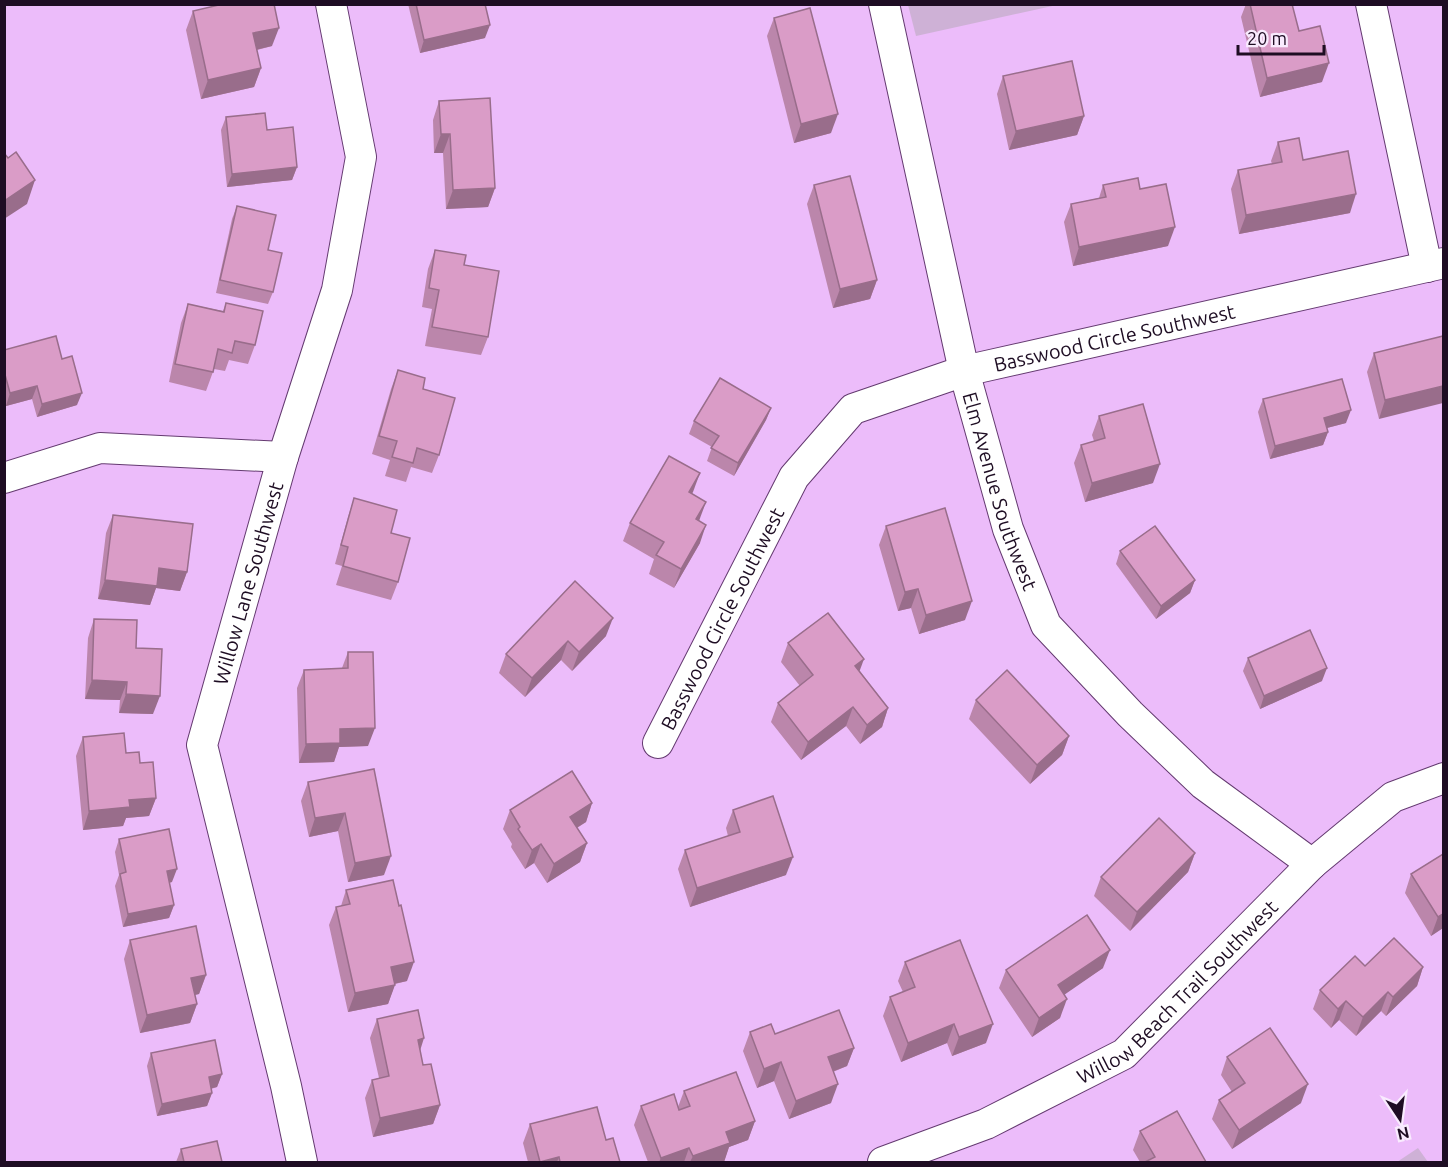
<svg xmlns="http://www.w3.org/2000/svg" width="1448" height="1167" font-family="Ubuntu,sans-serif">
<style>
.green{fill:#ceb1d6}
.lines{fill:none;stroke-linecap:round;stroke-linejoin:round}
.minor-casing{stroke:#643a70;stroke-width:32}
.minor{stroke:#fff;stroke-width:30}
.wall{fill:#bb86ab}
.shaded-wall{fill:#996d8b}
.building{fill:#da9cc7;stroke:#996d8b;stroke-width:1.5}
.labels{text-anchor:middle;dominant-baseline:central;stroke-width:6;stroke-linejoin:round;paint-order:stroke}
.street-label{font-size:20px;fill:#1e0d23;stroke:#f9ebfe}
</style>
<rect width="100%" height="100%" fill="#ecbcfa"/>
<g class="green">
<path d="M908 5V4L1057 5 916 36Z"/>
<path d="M1418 1148 1428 1162H1397Z"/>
</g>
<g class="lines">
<defs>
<g id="minor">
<path id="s1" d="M884 4 964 371 1008 529 1046 625 1130 714 1203 784 1312 864"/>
<path d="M1371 4 1427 267"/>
<path d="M4 478 100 448 283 457"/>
<path id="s2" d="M658 743 794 477 853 409 964 371 1444 263"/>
<path id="s3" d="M302 1162 286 1086 202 745 283 457 337 290 361 157 331 4"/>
<path id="s4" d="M883 1162 986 1124 1124 1054 1312 864 1393 797 1444 778"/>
</g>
</defs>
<use href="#minor" class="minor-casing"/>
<use href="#minor" class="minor"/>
</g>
<g class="wall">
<path d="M408 4H485V38L420 53Z"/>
<path d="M1246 4H1292L1299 31 1322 82 1260 97 1241 17Z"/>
<path d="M193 11 272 46 257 50 261 68 254 87 201 99 186 30Z"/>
<path d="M774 18 831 133 794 143 767 36Z"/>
<path d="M1003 76 1084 116 1077 135 1009 150 997 94Z"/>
<path d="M439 101 495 188 488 207 446 209 443 153H434L433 120Z"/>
<path d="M226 117 267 130 297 167 292 180 227 187 221 130Z"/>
<path d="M1278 142 1303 160 1350 213 1239 234 1231 189 1238 170 1272 164 1271 161Z"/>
<path d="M814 185 877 280 870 299 833 308 807 204Z"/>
<path d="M1103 185 1140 189 1168 246 1073 266 1064 222 1071 204 1099 198Z"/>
<path d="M237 206 268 250 273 292 268 304 216 293 232 219Z"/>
<path d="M435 250 464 265 488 337 481 355 425 346 432 309 422 307 428 269Z"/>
<path d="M226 303 255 345 248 364 229 360 225 371 214 369 206 391 169 382 181 323 188 304 223 311Z"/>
<path d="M1443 336 1379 419 1367 372 1374 353Z"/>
<path d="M4 350 62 359 77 405 37 417 32 399 6 406 4 401Z"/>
<path d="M398 370 423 389 439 455 432 473 411 467 406 482 385 476 390 460 372 454 391 389Z"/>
<path d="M1263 399 1346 423 1327 428 1328 432 1323 445 1270 459 1258 412Z"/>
<path d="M771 408 766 420 734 476 707 461 712 447 689 434 694 421Z"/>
<path d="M1099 416 1153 483 1085 502 1074 463 1081 445 1094 441 1092 435Z"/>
<path d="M692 494 699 521 700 543 674 588 649 574 654 559 623 541 630 523Z"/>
<path d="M354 498 398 582 391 600 336 585 342 566 335 564 348 517Z"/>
<path d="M113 515 187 572 180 591 156 588 150 605 98 599 106 533Z"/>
<path d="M886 526 965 620 919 634 911 608 898 611 879 545Z"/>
<path d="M1120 551 1195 580 1190 593 1156 619 1116 564Z"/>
<path d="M575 581 606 636 572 671 561 660 525 697 499 673 506 654Z"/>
<path d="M94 619 136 648 153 714 119 713 120 700 85 699 88 638Z"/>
<path d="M788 643 860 671 888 708 882 727 860 744 846 726 801 760 771 722 778 703 800 686 781 662Z"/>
<path d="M348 652 368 746 339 747 334 762 299 763 297 688 304 670 342 668Z"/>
<path d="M1248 658 1322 681 1260 709 1243 671Z"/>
<path d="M976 700 1069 736 1062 755 1030 784 969 719Z"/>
<path d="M83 737 126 753 140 763 156 798 149 816 126 818 123 826 83 830 76 756Z"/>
<path d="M374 769 384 875 348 882 338 831 309 837 301 801 308 782Z"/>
<path d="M592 803 586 822 577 828 587 843 580 862 547 883 534 863 525 869 511 847 512 844 503 829 510 810Z"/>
<path d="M733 810 786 875 690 907 678 869 685 850 728 836 726 828Z"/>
<path d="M119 839 172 882 169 883 174 905 169 918 123 927 115 886 119 875 115 852Z"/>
<path d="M1443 851V928L1431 936 1405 893 1411 874 1443 855Z"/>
<path d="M1195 853 1188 872 1130 931 1094 896 1101 877Z"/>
<path d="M346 890 407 981 395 984 388 1004 348 1012 329 925 336 907 341 906Z"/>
<path d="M130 940 206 975 199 994 195 995 197 1004 190 1023 140 1033 124 959Z"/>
<path d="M905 962 986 1043 952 1056 947 1043 901 1062 883 1016 890 997 903 992 898 981Z"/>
<path d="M1365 966 1423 967 1417 986 1386 1016 1381 1011 1356 1036 1339 1020 1331 1028 1313 1009 1320 990Z"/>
<path d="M1103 968 1064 994 1060 1018 1032 1037 999 988 1006 970Z"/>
<path d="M377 1019 420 1050 423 1065 440 1105 433 1124 373 1137 365 1098 372 1080 379 1078 370 1038Z"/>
<path d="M750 1032 775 1034 854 1048 847 1066 833 1072 831 1103 789 1119 774 1081 757 1088 743 1051Z"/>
<path d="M151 1053 222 1074 217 1087 211 1089 212 1093 207 1106 157 1116 147 1066Z"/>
<path d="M1227 1057 1301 1103 1232 1149 1212 1119 1219 1100 1232 1092 1221 1075Z"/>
<path d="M684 1091 755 1121 748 1140 729 1147 724 1162H648L634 1125 641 1106 678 1107Z"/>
<path d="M530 1124 606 1140 620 1162H528L523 1143Z"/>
<path d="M1140 1131 1206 1162H1140L1133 1150Z"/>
<path d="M181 1149 222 1162H176Z"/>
</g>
<g class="shaded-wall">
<path d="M490 25 485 38 420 53 424 40Z"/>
<path d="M279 28 272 46 247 52 253 33Z"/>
<path d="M1329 63 1322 82 1260 97 1267 78Z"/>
<path d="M261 68 254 87 201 99 208 80Z"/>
<path d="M838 114 831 133 794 143 801 124Z"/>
<path d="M1084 116 1077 135 1009 150 1016 131Z"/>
<path d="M441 134H450L443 153H434Z"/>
<path d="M297 167 292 180 227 187 232 174Z"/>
<path d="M35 180 27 204 4 219V201Z"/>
<path d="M495 188 488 207 446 209 453 190Z"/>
<path d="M1356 194 1350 213 1239 234 1246 215Z"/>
<path d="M1175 227 1168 246 1073 266 1079 247Z"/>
<path d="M877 280 870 299 833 308 840 289Z"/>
<path d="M37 386 32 399 6 406 10 393Z"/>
<path d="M1443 386V403L1379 419 1385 400Z"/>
<path d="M82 393 77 405 37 417 42 404Z"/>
<path d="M771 408 766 420 734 476 738 463Z"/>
<path d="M1351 410 1346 423 1319 430 1324 418Z"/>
<path d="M1328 432 1323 445 1270 459 1275 446Z"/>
<path d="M1160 464 1153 483 1085 502 1092 483Z"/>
<path d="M700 473 693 492 682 511 689 492Z"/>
<path d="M706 502 699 521 696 519Z"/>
<path d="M706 525 700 543 674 588 681 569Z"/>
<path d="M159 568 187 572 180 591 156 588 150 605 98 599 105 580Z"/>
<path d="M1195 580 1190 593 1156 619 1161 606Z"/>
<path d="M918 589 911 608 898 611 905 592Z"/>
<path d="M972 601 965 620 919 634 926 615Z"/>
<path d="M613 618 606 636 572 671 579 652Z"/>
<path d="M568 641 561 660 525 697 532 678Z"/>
<path d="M864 659 857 678 855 666Z"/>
<path d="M1327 668 1322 681 1260 709 1264 696Z"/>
<path d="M92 680 127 682 120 700 85 699Z"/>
<path d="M126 694 160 696 153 714 119 713Z"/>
<path d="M853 707 846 726 801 760 808 742Z"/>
<path d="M888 708 882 727 860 744 867 725Z"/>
<path d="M375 728 368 746 339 747 334 762 299 763 306 744 340 729Z"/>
<path d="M1069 736 1062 755 1030 784 1037 765Z"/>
<path d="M156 798 149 816 126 818 123 826 83 830 89 811 129 800Z"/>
<path d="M592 803 586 822 563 836 570 817Z"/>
<path d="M345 813 338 831 309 837 315 818Z"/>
<path d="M587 843 580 862 547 883 554 864Z"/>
<path d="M541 844 534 863 525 869 532 850Z"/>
<path d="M1195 853 1188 872 1130 931 1137 912Z"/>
<path d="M391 856 384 875 348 882 355 863Z"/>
<path d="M793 857 786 875 690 907 697 888Z"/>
<path d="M177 869 172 882 162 884 167 871Z"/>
<path d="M174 905 169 918 123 927 128 914Z"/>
<path d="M1443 914V928L1431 936 1438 917Z"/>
<path d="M1110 950 1103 968 1051 1004 1058 985Z"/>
<path d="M414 962 407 981 384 986 391 967Z"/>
<path d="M1423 967 1417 986 1386 1016 1393 997Z"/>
<path d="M206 975 199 994 184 997 191 978Z"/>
<path d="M395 985 388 1004 348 1012 355 993Z"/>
<path d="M1388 992 1381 1011 1356 1036 1363 1017Z"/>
<path d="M1067 999 1060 1018 1032 1037 1039 1018Z"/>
<path d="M1346 1001 1339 1020 1331 1028 1338 1009Z"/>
<path d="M197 1004 190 1023 140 1033 147 1015Z"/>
<path d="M954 1024 947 1043 901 1062 908 1043Z"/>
<path d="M993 1024 986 1043 952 1056 959 1037Z"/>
<path d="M424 1038 418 1057V1040Z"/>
<path d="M854 1048 847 1066 821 1076 828 1057Z"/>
<path d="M781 1062 774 1081 757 1088 764 1069Z"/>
<path d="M222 1074 217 1087 204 1090 209 1077Z"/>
<path d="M838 1084 831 1103 789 1119 796 1101Z"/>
<path d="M1308 1084 1301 1103 1232 1149 1239 1130Z"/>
<path d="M212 1093 207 1106 157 1116 162 1104Z"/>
<path d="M440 1105 433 1124 373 1137 380 1118Z"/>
<path d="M755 1121 748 1140 729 1147 724 1162H690L693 1156 726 1132Z"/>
<path d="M689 1148 684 1162H659L661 1158Z"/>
<path d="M559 1157 557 1162H540Z"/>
</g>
<g class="building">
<path d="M223 4H274L279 28 253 33 261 68 208 80 193 11Z"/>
<path d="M416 4H485L490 25 424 40Z"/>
<path d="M1250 4H1292L1299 31 1320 26 1329 63 1267 78Z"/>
<path d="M810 8 838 114 801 124 774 18Z"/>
<path d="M1072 61 1084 116 1016 131 1003 76Z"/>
<path d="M490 98 495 188 453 190 450 134H441L439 101Z"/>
<path d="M265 113 267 130 293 127 297 167 232 174 226 117Z"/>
<path d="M1299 138 1303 160 1348 151 1356 194 1246 215 1238 170 1282 162 1278 142Z"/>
<path d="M16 152 35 180 4 201V153L8 158Z"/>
<path d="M850 176 877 280 840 289 814 185Z"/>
<path d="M1138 178 1140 189 1166 184 1175 227 1079 247 1071 204 1106 197 1103 185Z"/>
<path d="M237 206 276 215 268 250 282 253 273 292 220 280Z"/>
<path d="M435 250 466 255 464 265 499 271 488 337 432 327 439 290 429 288Z"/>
<path d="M226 303 263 311 255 345 235 341 232 353 218 349 213 372 175 364 188 304 224 312Z"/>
<path d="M56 336 62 359 72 356 82 393 42 404 37 386 10 393 4 371V350Z"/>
<path d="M1443 336V386L1385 400 1374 353Z"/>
<path d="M398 370 425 378 423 389 455 398 439 455 417 448 413 463 392 457 397 441 379 436Z"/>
<path d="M720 378 771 408 738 463 711 448 719 436 694 421Z"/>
<path d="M1342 379 1351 410 1324 418 1328 432 1275 446 1263 399Z"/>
<path d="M1143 404 1160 464 1092 483 1081 445 1105 438 1099 416Z"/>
<path d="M669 456 700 473 689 492 706 502 696 519 706 525 681 569 656 555 664 542 630 523Z"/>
<path d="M354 498 397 510 391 533 410 538 398 582 343 566 348 547 341 545Z"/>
<path d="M945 508 972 601 926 615 918 589 905 592 886 526Z"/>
<path d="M113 515 193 524 187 572 159 568 157 586 105 580Z"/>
<path d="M1155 526 1195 580 1161 606 1120 551Z"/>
<path d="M575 581 613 618 579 652 568 641 532 678 506 654Z"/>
<path d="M828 613 864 659 855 666 888 708 867 725 853 707 808 742 778 703 813 675 788 643Z"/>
<path d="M94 619 137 620 136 648 162 649 160 696 126 694 127 682 92 680Z"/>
<path d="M1310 630 1327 668 1264 696 1248 658Z"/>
<path d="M348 652H373L375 728 340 729V743L306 744 304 670 348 668Z"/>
<path d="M1007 670 1069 736 1037 765 976 700Z"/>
<path d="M124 733 126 753 139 752 140 763 153 762 156 798 129 800 130 807 89 811 83 737Z"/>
<path d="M374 769 391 856 355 863 345 813 315 818 308 782Z"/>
<path d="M572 771 592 803 570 817 587 843 554 864 541 844 532 850 518 829 520 827 510 810Z"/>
<path d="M773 796 793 857 697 888 685 850 740 832 733 810Z"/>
<path d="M1159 818 1195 853 1137 912 1101 877Z"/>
<path d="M169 829 177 869 167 871 174 905 128 914 120 874 126 872 119 839Z"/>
<path d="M1443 854V914L1438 917 1411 874Z"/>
<path d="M393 880 399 906 401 905 414 962 391 967 395 985 355 993 336 907 350 904 346 890Z"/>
<path d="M1087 915 1110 950 1058 985 1067 999 1039 1018 1006 970Z"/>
<path d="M196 926 206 975 191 978 197 1004 147 1015 130 940Z"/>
<path d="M1394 938 1423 967 1393 997 1388 992 1363 1017 1346 1001 1338 1009 1320 990 1355 956 1365 966Z"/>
<path d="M960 940 993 1024 959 1037 954 1024 908 1043 890 997 915 987 905 962Z"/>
<path d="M418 1010 424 1038 418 1040 423 1065 431 1064 440 1105 380 1118 372 1080 389 1076 377 1019Z"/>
<path d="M839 1010 854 1048 828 1057 838 1084 796 1101 781 1062 764 1069 750 1032 771 1024 775 1034Z"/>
<path d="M1270 1028 1308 1084 1239 1130 1219 1100 1245 1083 1227 1057Z"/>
<path d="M215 1040 222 1074 209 1077 212 1093 162 1104 151 1053Z"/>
<path d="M736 1072 755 1121 726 1132 730 1143 693 1156 689 1148 661 1158 641 1106 674 1094 679 1110 690 1106 684 1091Z"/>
<path d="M597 1107 606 1140 613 1138 620 1162H560L559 1157 540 1162 530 1124Z"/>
<path d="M1177 1111 1206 1162H1145L1155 1157 1140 1131Z"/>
<path d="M217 1141 222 1162H184L181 1149Z"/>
</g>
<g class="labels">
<g class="street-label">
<text stroke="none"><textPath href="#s2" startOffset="660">Basswood Circle Southwest</textPath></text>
<text stroke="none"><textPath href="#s1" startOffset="501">Elm Avenue Southwest</textPath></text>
<text stroke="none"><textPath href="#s3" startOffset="597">Willow Lane Southwest</textPath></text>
<text stroke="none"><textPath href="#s2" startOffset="140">Basswood Circle Southwest</textPath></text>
<text stroke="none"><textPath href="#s4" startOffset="345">Willow Beach Trail Southwest</textPath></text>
</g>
</g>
<rect width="1448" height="1167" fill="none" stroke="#1e0d23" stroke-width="12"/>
<g transform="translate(1400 1119) rotate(167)" stroke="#f9ebfe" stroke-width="4.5" paint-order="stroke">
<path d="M0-4.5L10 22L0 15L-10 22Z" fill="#1e0d23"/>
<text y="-9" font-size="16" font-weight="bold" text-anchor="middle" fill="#1e0d23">N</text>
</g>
<path d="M1238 45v9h86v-9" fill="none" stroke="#1e0d23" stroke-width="3"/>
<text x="1247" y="45" font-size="18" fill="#1e0d23" stroke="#f9ebfe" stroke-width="4.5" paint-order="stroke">20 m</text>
</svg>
